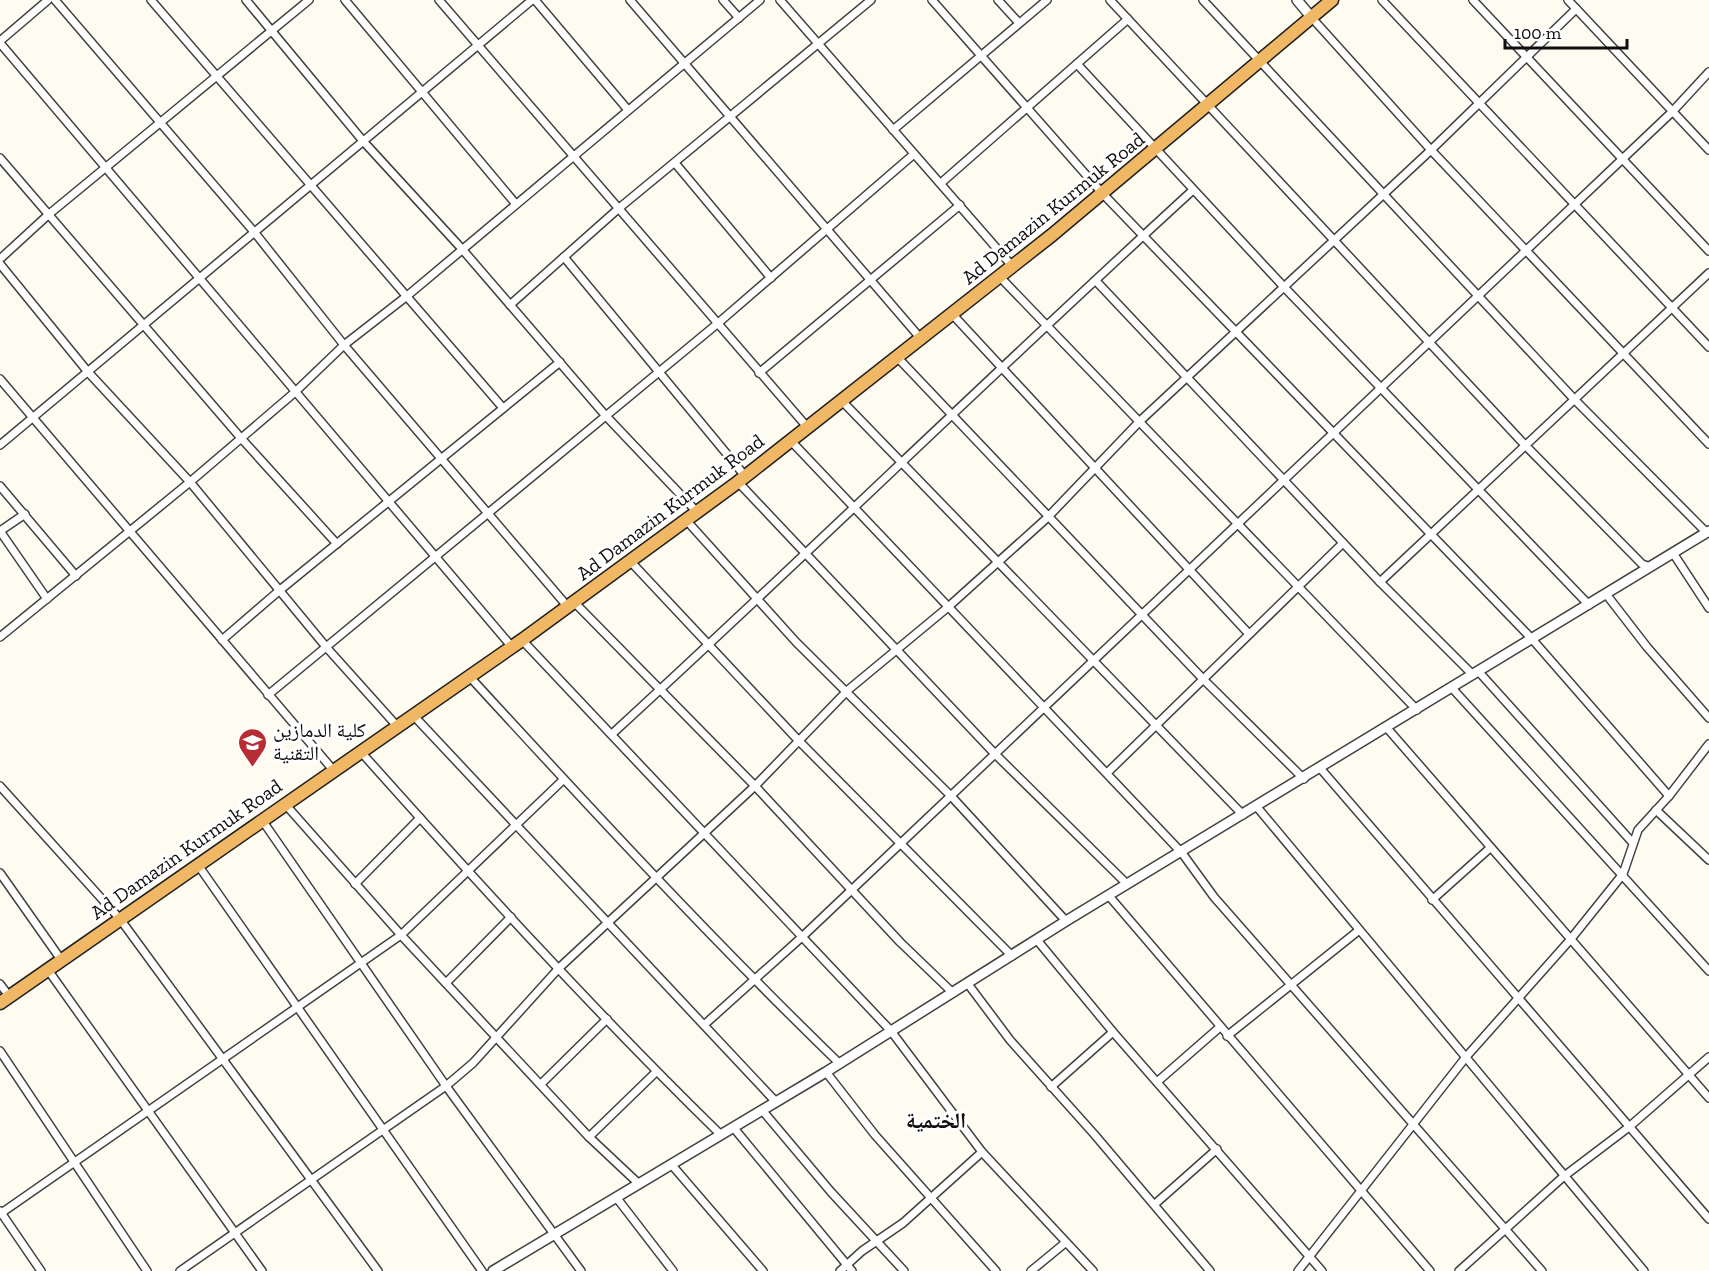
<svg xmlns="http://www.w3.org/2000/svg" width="1709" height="1271" font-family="'Zilla Slab','Noto Naskh Arabic',serif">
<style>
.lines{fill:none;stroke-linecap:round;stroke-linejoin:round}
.minor-casing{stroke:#414141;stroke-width:10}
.tertiary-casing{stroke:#414141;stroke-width:12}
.trunk-casing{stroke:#1f1f1f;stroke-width:15}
.minor{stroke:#fff;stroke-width:7}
.tertiary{stroke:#fff;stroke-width:9}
.trunk{stroke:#f0b764;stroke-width:12}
.labels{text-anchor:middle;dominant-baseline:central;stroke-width:6;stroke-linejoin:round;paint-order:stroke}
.street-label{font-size:20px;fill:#0e0e0e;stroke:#fff}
.poi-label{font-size:20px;fill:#0e0e0e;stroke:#fff;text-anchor:start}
.quarter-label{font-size:22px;font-weight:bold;fill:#0e0e0e;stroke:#fff}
</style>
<rect width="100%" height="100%" fill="#fefbf0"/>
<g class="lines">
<defs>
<g id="minor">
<path d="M55 0 255 233 344 345 568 607"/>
<path d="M151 0 503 408"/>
<path d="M246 0 363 141 462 249 605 415 697 512"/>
<path d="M345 0 515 203"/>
<path d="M439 0 808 428"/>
<path d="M535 0 628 110"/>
<path d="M630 0 922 340"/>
<path d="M723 0 739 18"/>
<path d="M780 0 1013 267"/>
<path d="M932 0 1103 194 1532 639 1669 796"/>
<path d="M998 0 1019 23"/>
<path d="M1110 0 1524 444 1642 564 1650 567"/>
<path d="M1203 0 1574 399 1707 533"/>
<path d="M1382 0 1709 347"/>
<path d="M1473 0 1709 251"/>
<path d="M1568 0 1709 150"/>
<path d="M1312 18 1431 150 1709 444"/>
<path d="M0 41 48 0"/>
<path d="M0 43 512 647"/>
<path d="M1077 64 1284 287 1589 605"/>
<path d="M893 130 1047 0"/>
<path d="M0 158 240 437 337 544"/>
<path d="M675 163 771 278"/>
<path d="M941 183 1128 19"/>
<path d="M564 257 745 476"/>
<path d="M0 259 48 215 309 0"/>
<path d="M0 264 88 372 190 482 327 648 397 726"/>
<path d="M1000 277 1417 710"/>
<path d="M1096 281 1380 582 1473 675"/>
<path d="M510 305 618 209 871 0"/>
<path d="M953 315 1249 634"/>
<path d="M898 358 1203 679 1304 779"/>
<path d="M759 373 960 205"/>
<path d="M0 379 334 771"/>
<path d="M842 401 1243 815"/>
<path d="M791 441 1182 853 1214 897 1542 1271"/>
<path d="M0 445 532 0"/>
<path d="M738 482 995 754 1127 884"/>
<path d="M0 486 76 576"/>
<path d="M686 520 796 642 951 796 1066 921"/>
<path d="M0 531 47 599"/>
<path d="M0 531 25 514"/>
<path d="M1673 553 1709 608"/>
<path d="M631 562 798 740 1012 956"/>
<path d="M1380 582 1709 273"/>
<path d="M1606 594 1647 647 1709 718"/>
<path d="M574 602 755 786 900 942 953 993"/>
<path d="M0 637 190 482 294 393 344 345 407 296 760 0"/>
<path d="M222 640 280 590 560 362"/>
<path d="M522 640 891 1031 982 1152 1093 1271"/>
<path d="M1479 672 1632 842"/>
<path d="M469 676C590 808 711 939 840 1064"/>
<path d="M1452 688 1709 971"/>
<path d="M268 695 717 324 914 154"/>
<path d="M413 715 776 1102"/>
<path d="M1387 728 1709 1098"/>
<path d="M612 734C807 555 997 369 1193 190"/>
<path d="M361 752C477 882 595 1012 720 1134"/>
<path d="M1320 768 1709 1219"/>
<path d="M1107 773 1343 543"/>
<path d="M0 786 120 919 378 1271"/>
<path d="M285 804 401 935 589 1137 638 1183"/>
<path d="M1257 807 1644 1271"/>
<path d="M1656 810 1709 860"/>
<path d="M262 820 446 1086 581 1271"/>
<path d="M198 865 482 1271"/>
<path d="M0 873 62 961"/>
<path d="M355 884 420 818"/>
<path d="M1109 896 1430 1271"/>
<path d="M1432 900 1490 848"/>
<path d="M1037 940 1113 1032 1322 1271"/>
<path d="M48 970 262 1271"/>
<path d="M446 983 511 917"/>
<path d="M0 984 9 996"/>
<path d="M968 984 1010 1040 1094 1134 1210 1271"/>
<path d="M704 1025 803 936 1672 112 1709 72"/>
<path d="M1227 1036 1358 931"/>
<path d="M0 1051 147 1271"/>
<path d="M826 1072 875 1135 996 1271"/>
<path d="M1157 1082 1220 1027"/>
<path d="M541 1084 607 1019"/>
<path d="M1051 1087 1113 1032"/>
<path d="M762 1110 831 1192 904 1271"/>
<path d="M733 1127 852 1271"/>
<path d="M589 1137 656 1072"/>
<path d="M671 1164 763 1271"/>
<path d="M616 1197 673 1271"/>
<path d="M1155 1204 1217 1149"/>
<path d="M0 1211 41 1271"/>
<path d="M0 1214 401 935 563 780"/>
<path d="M180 1271 446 1086 473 1063 559 968 755 786 848 690 947 608 1047 518 1140 421 1431 150 1576 9"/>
<path d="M840 1271 862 1251 903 1223 982 1152"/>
<path d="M1031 1271 1065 1243"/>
<path d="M1298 1271 1466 1057 1570 940 1623 874 1638 830 1669 796 1709 744"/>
<path d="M1459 1271 1563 1177 1629 1127 1709 1057"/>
</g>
<g id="tertiary">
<path d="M1297 0 1312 18"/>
<path d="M493 1271 826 1072 1066 921 1709 531"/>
</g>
<path id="trunk" d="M0 1003 522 640 738 482 1052 235 1332 0"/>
</defs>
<use href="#minor" class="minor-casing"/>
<use href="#tertiary" class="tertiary-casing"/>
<use href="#trunk" class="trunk-casing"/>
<use href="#minor" class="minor"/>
<use href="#tertiary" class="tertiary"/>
<use href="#trunk" class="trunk"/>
</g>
<defs>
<symbol id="university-pin" viewBox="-11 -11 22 30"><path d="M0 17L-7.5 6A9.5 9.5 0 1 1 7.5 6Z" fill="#b82c34" stroke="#fff"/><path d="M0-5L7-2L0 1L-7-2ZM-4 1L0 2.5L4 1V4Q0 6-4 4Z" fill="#fff"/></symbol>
</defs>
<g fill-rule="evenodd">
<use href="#university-pin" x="236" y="726" width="33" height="45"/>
</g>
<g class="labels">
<g class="street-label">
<text transform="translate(1053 208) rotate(-39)">Ad Damazin Kurmuk Road</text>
<text transform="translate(670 507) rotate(-37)">Ad Damazin Kurmuk Road</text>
<text transform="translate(186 849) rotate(-35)">Ad Damazin Kurmuk Road</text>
</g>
<g class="poi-label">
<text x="273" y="730">كلية الدمازين<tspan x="273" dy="23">التقنية</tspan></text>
</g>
<g class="quarter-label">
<text x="936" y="1120">الختمية</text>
</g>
</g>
<path d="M1505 39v9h122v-9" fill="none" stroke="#0e0e0e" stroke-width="3"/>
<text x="1514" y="39" font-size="18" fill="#0e0e0e" stroke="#ffffff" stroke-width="4.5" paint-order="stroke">100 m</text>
</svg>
